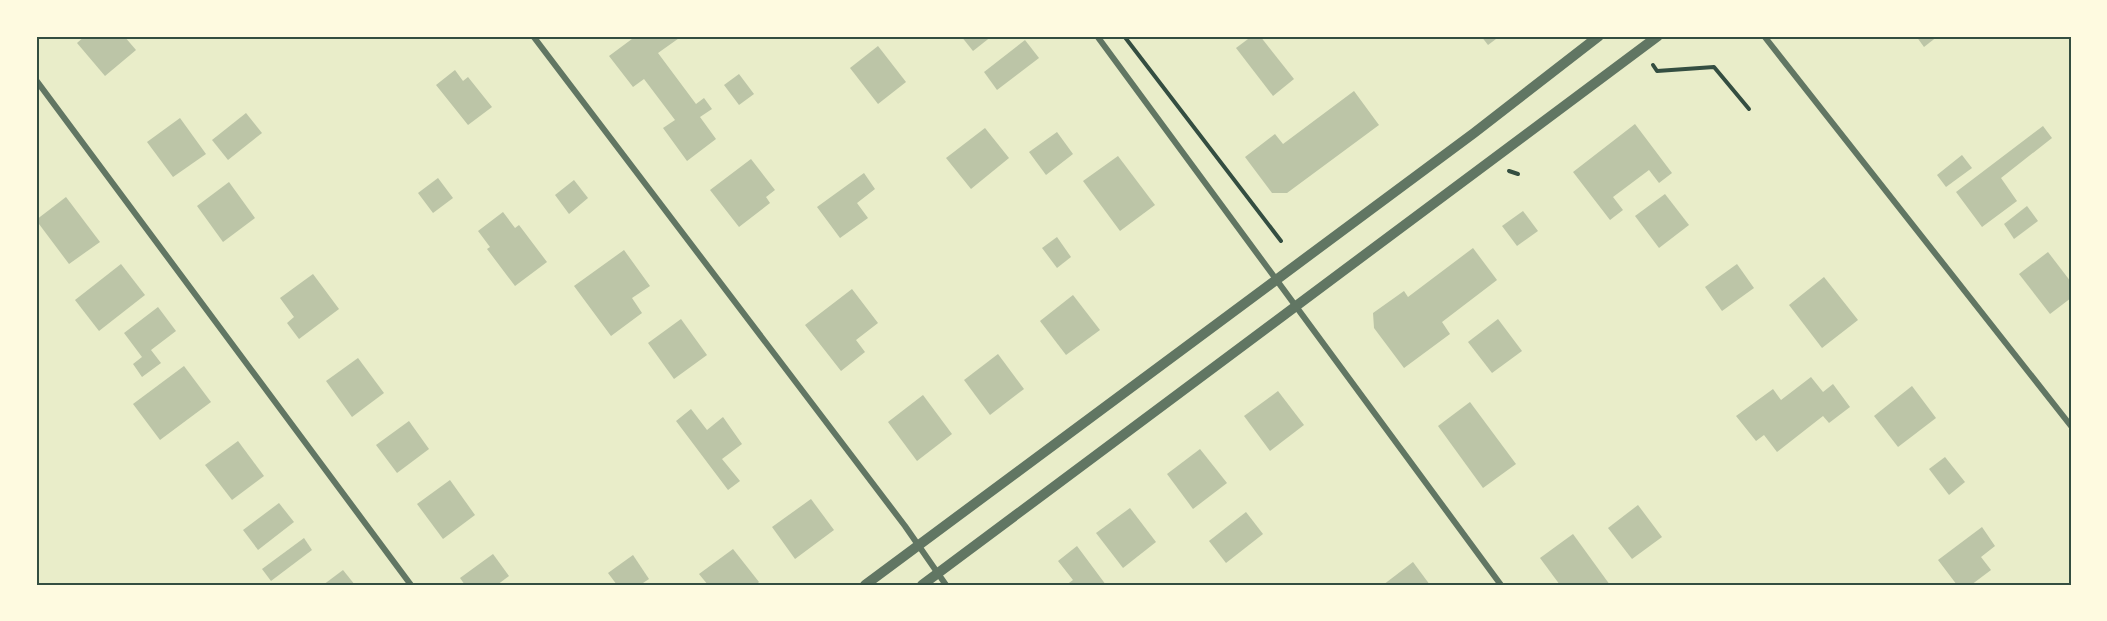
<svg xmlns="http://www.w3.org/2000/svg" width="2107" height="621" font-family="'Source Sans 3',sans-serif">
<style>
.building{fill:#bcc5a7}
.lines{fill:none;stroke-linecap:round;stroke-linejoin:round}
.path{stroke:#344e41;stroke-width:4}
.minor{stroke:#617663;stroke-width:6}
.tertiary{stroke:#617663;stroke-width:10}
.neatline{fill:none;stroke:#344e41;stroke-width:2}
</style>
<rect width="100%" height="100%" fill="#e9edc9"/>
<g class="building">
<path d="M85 36H124L136 50 105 76 77 43Z"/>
<path d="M636 36H682L658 53 696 104 704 98 712 109 700 117 716 139 687 161 663 128 675 120 644 79 633 87 609 56Z"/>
<path d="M961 36H992L973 51Z"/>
<path d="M1252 36H1260L1294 79 1273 96 1236 48Z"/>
<path d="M1481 36H1500L1488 45Z"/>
<path d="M1916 36H1938L1924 47Z"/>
<path d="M1025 40 1039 58 997 90 984 72Z"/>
<path d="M878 46 906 82 878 104 850 68Z"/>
<path d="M455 70 463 81 468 77 492 107 468 125 436 85Z"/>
<path d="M739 74 754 94 739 105 724 85Z"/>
<path d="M1354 91 1379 125 1287 193H1272L1245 157 1275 134 1283 144Z"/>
<path d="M246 113 262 133 228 160 212 140Z"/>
<path d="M180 118 206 154 173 177 147 142Z"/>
<path d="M1635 124 1672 173 1659 183 1649 170 1613 197 1623 210 1610 220 1573 172Z"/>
<path d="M2043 126 2052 138 2001 178 2017 201 1982 227 1956 192Z"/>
<path d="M985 128 1009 158 971 189 946 158Z"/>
<path d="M1057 132 1073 154 1046 175 1029 152Z"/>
<path d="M1962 155 1972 168 1946 187 1937 175Z"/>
<path d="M1118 156 1155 205 1120 231 1083 181Z"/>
<path d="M751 159 775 190 766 197 770 203 739 227 710 190Z"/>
<path d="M864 173 875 189 857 203 868 218 840 238 817 207Z"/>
<path d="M438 178 453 198 433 213 418 193Z"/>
<path d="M574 180 588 198 569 214 555 195Z"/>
<path d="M229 182 255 218 223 242 197 206Z"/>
<path d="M1665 194 1689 225 1659 248 1635 216Z"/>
<path d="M66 197 100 242 69 264 36 220Z"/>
<path d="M2027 206 2038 221 2014 239 2004 224Z"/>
<path d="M1523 211 1538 231 1517 246 1502 226Z"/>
<path d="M503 212 515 228 519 225 547 262 515 286 487 249 490 247 478 231Z"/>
<path d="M1057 237 1071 257 1057 268 1042 248Z"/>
<path d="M1473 248 1497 280 1442 322 1450 334 1404 368 1374 328 1373 313 1404 291 1408 297Z"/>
<path d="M624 250 650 286 632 298 642 313 611 336 574 286Z"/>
<path d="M2048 252 2071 282V298L2050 314 2019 274Z"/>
<path d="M121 264 145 295 99 331 75 300Z"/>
<path d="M1737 264 1754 288 1722 311 1705 287Z"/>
<path d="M313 274 339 309 299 339 287 323 294 317 280 298Z"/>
<path d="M1824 277 1858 320 1822 348 1789 305Z"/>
<path d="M852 289 878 323 856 340 865 352 841 371 805 325Z"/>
<path d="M1073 295 1100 330 1066 355 1040 321Z"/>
<path d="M158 307 176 331 151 350 161 363 142 377 133 364 142 357 124 333Z"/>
<path d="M681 319 707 355 674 379 648 343Z"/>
<path d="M1498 319 1522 351 1492 373 1468 342Z"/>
<path d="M998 354 1024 389 990 415 964 380Z"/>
<path d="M358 358 384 393 352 417 326 381Z"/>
<path d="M184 366 211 402 160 440 133 404Z"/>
<path d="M1811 377 1823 392 1833 384 1850 407 1829 423 1823 416 1777 452 1764 435 1756 441 1736 416 1773 389 1781 400Z"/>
<path d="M1912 386 1936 418 1898 447 1874 416Z"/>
<path d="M1278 391 1304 425 1270 451 1244 416Z"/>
<path d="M923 395 952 434 917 461 888 422Z"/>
<path d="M1470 402 1516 464 1483 488 1438 426Z"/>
<path d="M691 409 707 430 723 417 742 444 722 459 740 481 728 490 676 421Z"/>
<path d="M409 421 429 449 397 473 376 445Z"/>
<path d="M238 441 264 476 232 500 205 465Z"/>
<path d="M1200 449 1227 483 1193 509 1167 474Z"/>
<path d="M1945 457 1965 482 1949 495 1929 469Z"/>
<path d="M450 480 475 515 443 539 417 504Z"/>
<path d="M811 499 834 530 795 559 772 527Z"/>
<path d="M279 503 294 522 258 550 243 530Z"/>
<path d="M1638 505 1662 537 1632 559 1608 528Z"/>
<path d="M1130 508 1156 542 1123 568 1096 533Z"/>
<path d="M1246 512 1263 534 1226 563 1209 541Z"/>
<path d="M1982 527 1995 546 1981 557 1991 570 1971 585H1957L1938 560Z"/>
<path d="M1573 534 1610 585H1560L1540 558Z"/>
<path d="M304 538 312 550 271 581 262 569Z"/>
<path d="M1077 546 1106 585H1066L1073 580 1058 561Z"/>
<path d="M733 549 759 582 756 585H708L699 574Z"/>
<path d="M493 554 509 576 497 585H465L460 578Z"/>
<path d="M633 555 649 579 640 585H617L608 573Z"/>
<path d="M1413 562 1430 585H1383Z"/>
<path d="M343 570 355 585H323Z"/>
</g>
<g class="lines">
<g class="path">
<path d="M1124 36 1281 241"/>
<path d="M1653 65 1657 71 1714 67 1749 109"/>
<path d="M1509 171 1518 174"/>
</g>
<g class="minor">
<path d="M533 36 905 526 946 585"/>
<path d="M1097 36 1501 585"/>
<path d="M1764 36 2071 426"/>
<path d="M36 80 411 585"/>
</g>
<g class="tertiary">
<path d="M865 585 1474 133 1599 36"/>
<path d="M922 585 1658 36"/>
</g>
</g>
<rect width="2107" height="621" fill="none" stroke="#fefae0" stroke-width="75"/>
<rect x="38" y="38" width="2032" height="546" class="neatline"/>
</svg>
